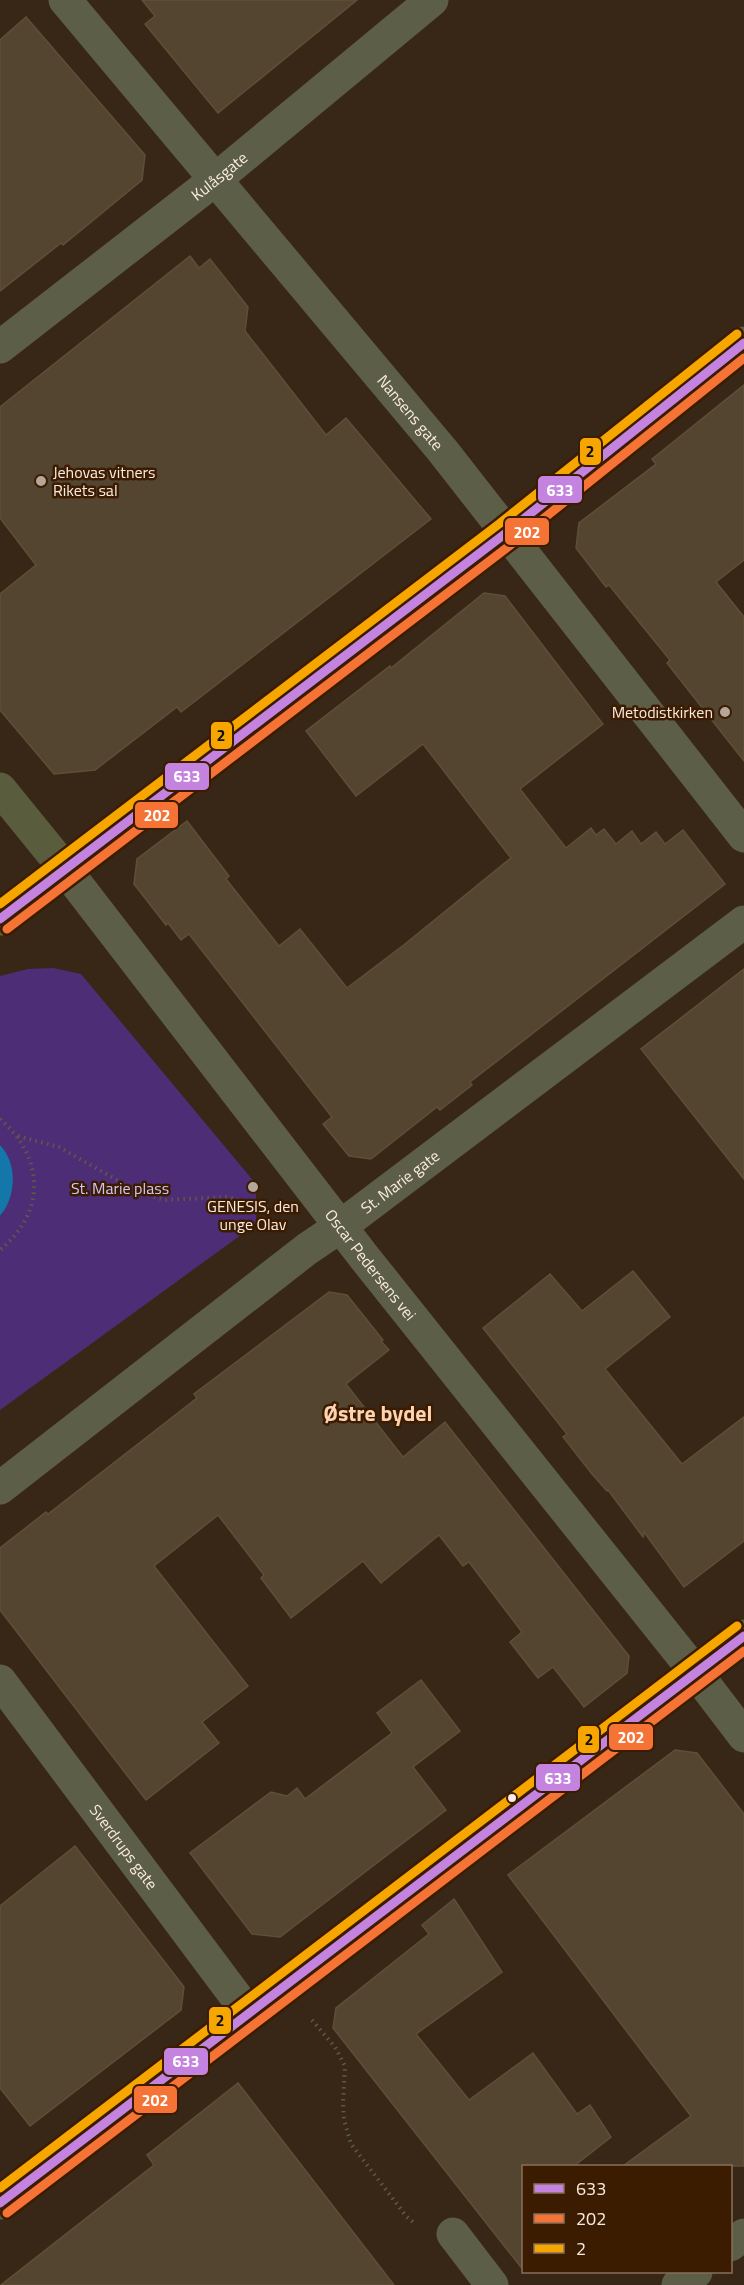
<svg xmlns="http://www.w3.org/2000/svg" width="744" height="2285" font-family="'Titillium Web',sans-serif">
<style>
.green{fill:#4e2d77}
.water{fill:#1377a9}
.building{fill:#544531;stroke:#5e4f37;stroke-width:1.5}
.lines{fill:none;stroke-linecap:round;stroke-linejoin:round}
.path{stroke:#5d5a47;stroke-width:4;stroke-dasharray:1.5 4.5;stroke-linecap:butt}
.street{stroke:#5d5e47;stroke-width:33}
.secondary{stroke:#5d5e45;stroke-width:33}
.primary{stroke:#595c3d;stroke-width:33}
.bus-1-casing{stroke:#3c1c00;stroke-width:14}
.bus-2-casing{stroke:#3c1c00;stroke-width:14}
.bus-3-casing{stroke:#3c1c00;stroke-width:14}
.bus-1{stroke:#c483df;stroke-width:9}
.bus-2{stroke:#f57335;stroke-width:9}
.bus-3{stroke:#f7a600;stroke-width:9}
.poi-dot{fill:#b6a699;stroke:#3c1c00;stroke-width:2}
.bus-dot{fill:#faebe0;stroke:#3c1c00;stroke-width:2}
.labels{text-anchor:middle;dominant-baseline:central;stroke-width:5;stroke-linejoin:round;paint-order:stroke}
.street-label{font-size:16px;fill:#faebe0;stroke:#3c1c00}
.poi-label{font-size:16px;fill:#faebe0;stroke:#3c1c00;text-anchor:start}
.park-label{font-size:16px;fill:#d4c4f8;stroke:#3c1c00}
.district-label{font-size:22px;font-weight:bold;fill:#fed3b2;stroke:#3c1c00}
.line-badge{stroke:#3c1c00;stroke-width:2}
.badge-label{font-size:16px;text-anchor:middle;font-weight:bold;fill:#fff}
.pale-badge-label{font-size:16px;text-anchor:middle;font-weight:bold;fill:#111}
</style>
<rect width="100%" height="100%" fill="#382716"/>
<path class="green" d="M53 968 81 974 256 1184V1224L0 1410V1216L2 1214 3 1149 0 1145V976L28 969Z"/>
<path class="water" d="M0 1145C18 1164 16 1197 0 1216Z"/>
<g class="building">
<path d="M142 0H357L218 113 145 24 155 16Z"/>
<path d="M26 17 145 155 142 180 63 245 61 243 0 291V40Z"/>
<path d="M190 256 199 268 210 259 248 307 245 331 326 435 346 418 431 519 181 712 177 707 95 770 54 774 0 710V594L36 565 0 518V407Z"/>
<path d="M744 385V560L716 582 744 617V761L667 663 670 660 609 585 606 587 576 548 579 523 656 464 652 459Z"/>
<path d="M484 593 505 596 603 724 520 789 566 848 591 828 596 835 604 829 616 844 632 831 641 844 656 832 665 844 683 830 725 884 470 1082 472 1085 440 1110 437 1107 371 1159 349 1156 323 1124 332 1117 189 934 181 940 168 923 166 925 134 884 137 859 187 821 229 876 226 879 279 946 300 929 347 988 405 944 511 858 423 744 356 796 306 731 390 666 391 668Z"/>
<path d="M744 969V1179L641 1049Z"/>
<path d="M633 1271 670 1317 605 1369 682 1464 744 1417V1541L684 1587 644 1532 643 1537 608 1490 607 1491 592 1474 563 1437 567 1434 483 1328 550 1274 582 1311Z"/>
<path d="M329 1292 347 1295 383 1340 381 1341 389 1350 346 1384 403 1457 445 1422 629 1656 627 1673 584 1707 553 1667 538 1678 510 1642 522 1632 469 1562 463 1566 439 1535 381 1583 363 1561 291 1618 261 1578 264 1575 218 1515 154 1566 248 1686 202 1722 219 1743 146 1800 0 1610V1548L46 1512 48 1514 197 1398 194 1394Z"/>
<path d="M421 1680 460 1731 413 1767 446 1810 280 1937 252 1934 190 1853 271 1792 287 1796 297 1788 305 1799 392 1733 377 1713Z"/>
<path d="M675 1750 697 1753 744 1814V2166H623L691 2116 508 1875Z"/>
<path d="M75 1846 184 1987 181 2010 30 2126 0 2088V1906Z"/>
<path d="M454 1899 502 1972 416 2034 469 2100 533 2053 577 2114 590 2105 611 2137 574 2166H524V2271L333 2028 336 2008 429 1934 422 1925Z"/>
<path d="M238 2083 394 2285H1L154 2165 147 2155Z"/>
</g>
<g class="lines">
<g class="path">
<path d="M0 1119C45 1158 46 1212 0 1250"/>
<path d="M18 1136 59 1147 138 1192 164 1200 227 1197 271 1208"/>
<path d="M312 2020 335 2047 345 2066 343 2103 344 2120 351 2144 406 2216 413 2222"/>
</g>
<g class="street">
<path id="s1" d="M65 0 442 450 744 836"/>
<path id="s2" d="M0 347 216 179 432 0"/>
<path id="s3" d="M65 869 364 1257 696 1673 744 1736"/>
<path id="s4" d="M0 1488 307 1249 341 1226 744 922"/>
<path id="s5" d="M0 1681 249 2014"/>
<path d="M0 2203 744 1636"/>
<path d="M453 2234 492 2285"/>
<path d="M730 2245 744 2235"/>
<path d="M678 2285 696 2272"/>
</g>
<path class="secondary" d="M65 869 506 533 744 343"/>
<path class="primary" d="M0 789 65 869 0 919"/>
<defs>
<g id="bus-1">
<path d="M0 919 506 533 744 343"/>
<path d="M0 2203 744 1636"/>
</g>
<g id="bus-2">
<path d="M7 929 513 543 744 358"/>
<path d="M7 2213 744 1651"/>
</g>
<g id="bus-3">
<path d="M0 904 499 524 737 334"/>
<path d="M0 2188 737 1626"/>
</g>
</defs>
<use href="#bus-1" class="bus-1-casing"/>
<use href="#bus-2" class="bus-2-casing"/>
<use href="#bus-3" class="bus-3-casing"/>
<use href="#bus-1" class="bus-1"/>
<use href="#bus-2" class="bus-2"/>
<use href="#bus-3" class="bus-3"/>
</g>
<g class="poi-dot">
<circle cx="41" cy="481" r="6"/>
<circle cx="725" cy="712" r="6"/>
<circle cx="253" cy="1187" r="6"/>
</g>
<circle class="bus-dot" cx="512" cy="1798" r="5"/>
<g class="labels">
<g class="street-label">
<text stroke="none"><textPath href="#s2" startOffset="278">Kulåsgate</textPath></text>
<text stroke="none"><textPath href="#s1" startOffset="538">Nansens gate</textPath></text>
<text stroke="none"><textPath href="#s4" startOffset="504">St. Marie gate</textPath></text>
<text stroke="none"><textPath href="#s3" startOffset="500">Oscar Pedersens vei</textPath></text>
<text stroke="none"><textPath href="#s5" startOffset="207">Sverdrups gate</textPath></text>
</g>
<g class="poi-label">
<text x="53" y="472">Jehovas vitners<tspan x="53" dy="18">Rikets sal</tspan></text>
<text x="713" y="712" text-anchor="end">Metodistkirken</text>
<text x="253" y="1206" text-anchor="middle">GENESIS, den<tspan x="253" dy="18">unge Olav</tspan></text>
</g>
<g class="park-label">
<text x="120" y="1188">St. Marie plass</text>
</g>
<g class="district-label">
<text x="378" y="1413">Østre bydel</text>
</g>
</g>
<g class="line-badge">
<rect x="579" y="437" width="23" height="29" rx="6" fill="#f7a600"/>
<rect x="537" y="475" width="46" height="29" rx="6" fill="#c483df"/>
<rect x="504" y="517" width="46" height="29" rx="6" fill="#f57335"/>
<rect x="210" y="721" width="23" height="29" rx="6" fill="#f7a600"/>
<rect x="164" y="762" width="46" height="29" rx="6" fill="#c483df"/>
<rect x="134" y="801" width="45" height="28" rx="6" fill="#f57335"/>
<rect x="608" y="1723" width="46" height="28" rx="6" fill="#f57335"/>
<rect x="577" y="1725" width="23" height="29" rx="6" fill="#f7a600"/>
<rect x="535" y="1763" width="46" height="29" rx="6" fill="#c483df"/>
<rect x="208" y="2006" width="24" height="29" rx="6" fill="#f7a600"/>
<rect x="163" y="2047" width="46" height="29" rx="6" fill="#c483df"/>
<rect x="133" y="2085" width="45" height="29" rx="6" fill="#f57335"/>
</g>
<g class="badge-label">
<text x="560" y="496">633</text>
<text x="527" y="538">202</text>
<text x="187" y="782">633</text>
<text x="157" y="821">202</text>
<text x="631" y="1743">202</text>
<text x="558" y="1784">633</text>
<text x="186" y="2067">633</text>
<text x="155" y="2106">202</text>
</g>
<g class="pale-badge-label">
<text x="590" y="457">2</text>
<text x="221" y="741">2</text>
<text x="589" y="1745">2</text>
<text x="220" y="2026">2</text>
</g>
<rect x="522" y="2165" width="210" height="108" fill="#3c1c00" stroke="#886f5a" stroke-width="1.5"/>
<rect x="534" y="2184" width="30" height="9" fill="#c483df" stroke="#886f5a" stroke-width="1.5"/>
<text x="576" y="2195" font-size="18" fill="#faebe0">633</text>
<rect x="534" y="2214" width="30" height="9" fill="#f57335" stroke="#886f5a" stroke-width="1.5"/>
<text x="576" y="2225" font-size="18" fill="#faebe0">202</text>
<rect x="534" y="2244" width="30" height="9" fill="#f7a600" stroke="#886f5a" stroke-width="1.5"/>
<text x="576" y="2255" font-size="18" fill="#faebe0">2</text>
</svg>
